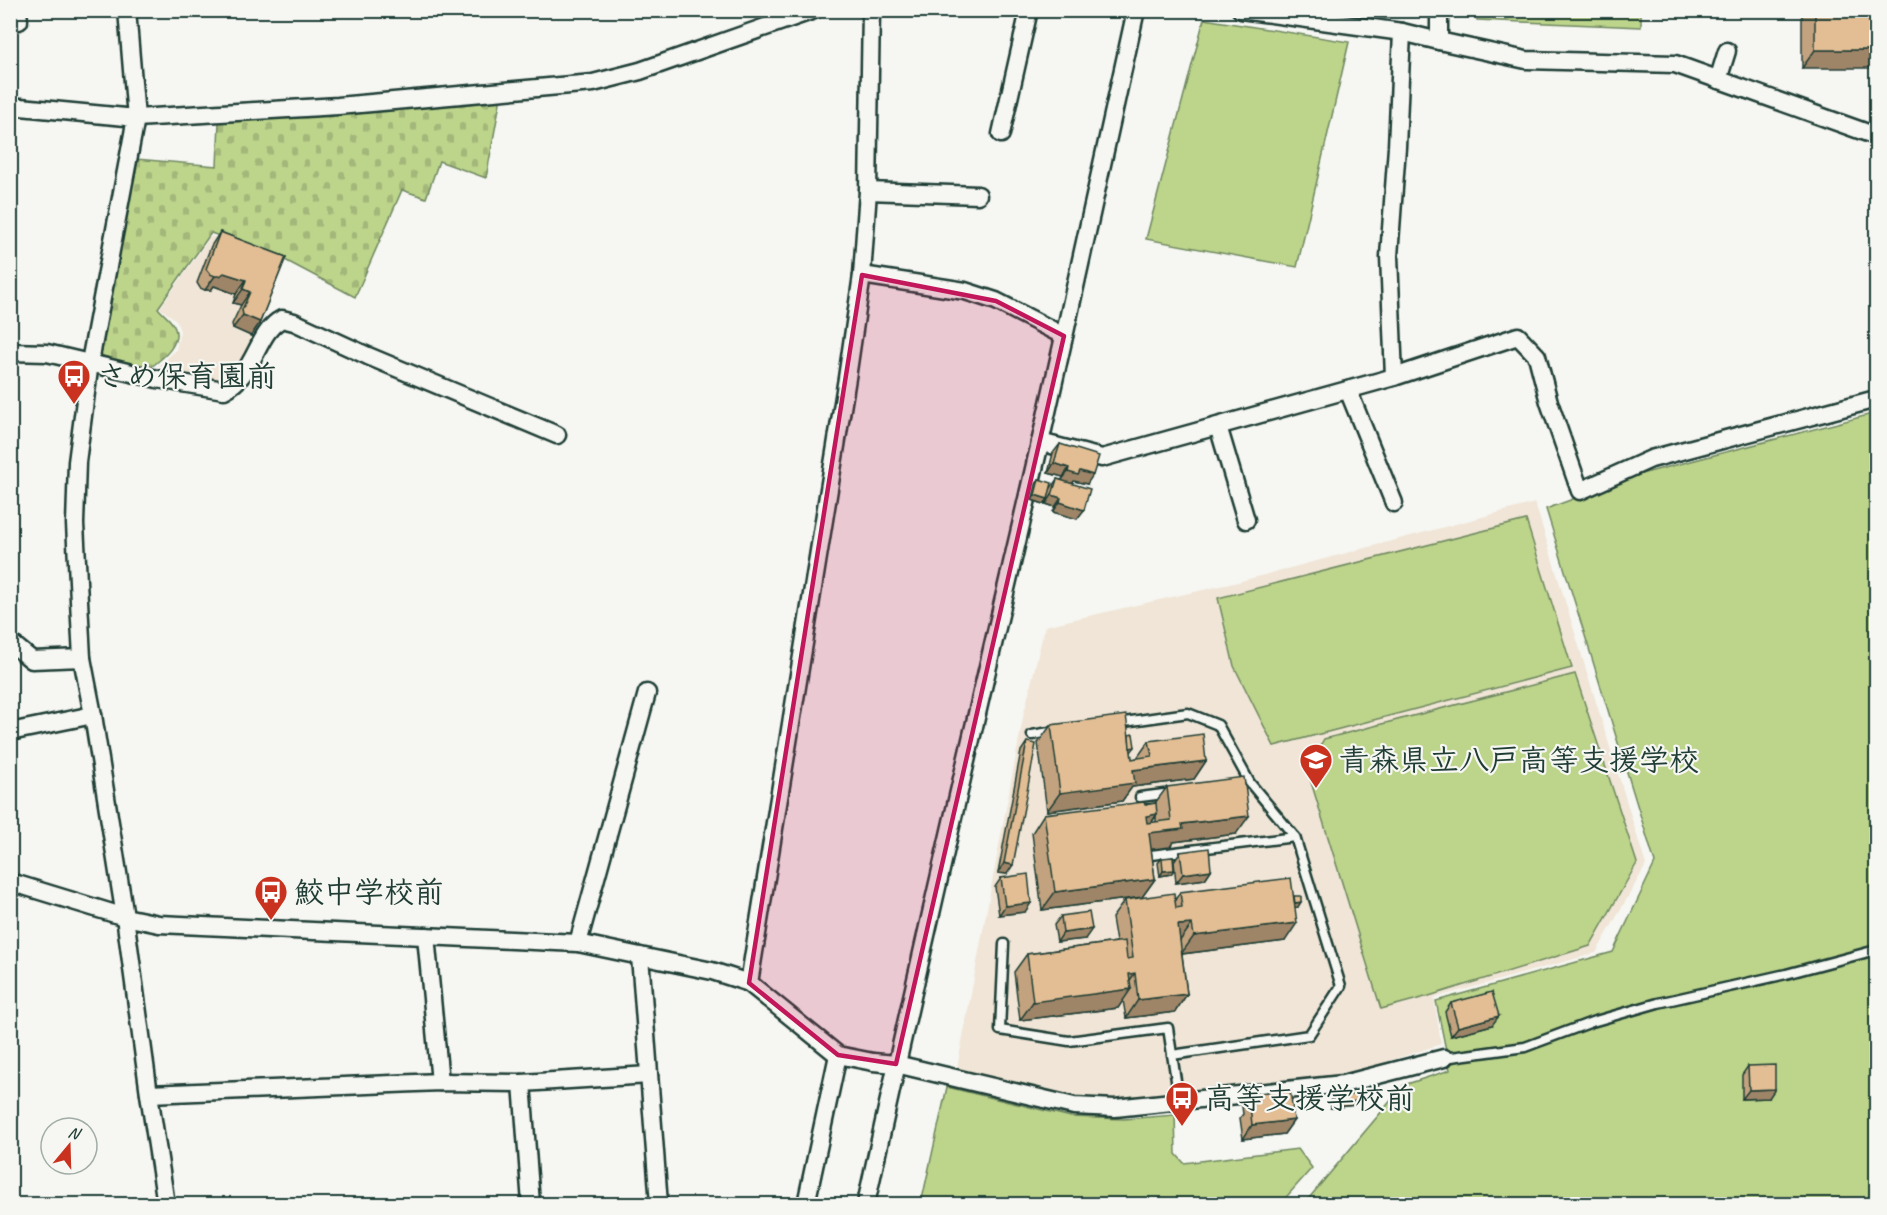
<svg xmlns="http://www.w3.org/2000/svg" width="1887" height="1215" font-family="Caveat,'Klee One',sans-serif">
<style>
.built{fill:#f0e5d6}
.grass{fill:#bdd48b;stroke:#6e8860;stroke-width:1.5}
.cemetery{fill:url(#cemetery-stones);stroke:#6e8860;stroke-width:1.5}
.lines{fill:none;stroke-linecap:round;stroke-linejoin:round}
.service-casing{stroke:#1f3d34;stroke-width:13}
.minor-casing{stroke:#1f3d34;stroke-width:21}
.service{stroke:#f6f6f2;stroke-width:8}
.minor{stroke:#f6f6f2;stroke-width:16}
.wall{fill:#c3a37f;stroke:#1f3d34;stroke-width:1.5;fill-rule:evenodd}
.shaded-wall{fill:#9f8568;stroke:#1f3d34;stroke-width:1.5}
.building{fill:#e3be94;stroke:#1f3d34;stroke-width:1.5}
.marked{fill:#c2185b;fill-opacity:0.2;stroke:#c2185b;stroke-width:4.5;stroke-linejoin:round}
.labels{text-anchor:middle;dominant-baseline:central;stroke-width:4.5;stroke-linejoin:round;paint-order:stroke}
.poi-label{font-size:30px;font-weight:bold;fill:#1f3d34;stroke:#f6f6f2;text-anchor:start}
</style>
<defs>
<pattern id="cemetery-stones" width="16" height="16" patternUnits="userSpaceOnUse" patternTransform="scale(1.5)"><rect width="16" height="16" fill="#bdd48b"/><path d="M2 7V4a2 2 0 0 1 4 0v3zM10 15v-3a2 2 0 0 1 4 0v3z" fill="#a2b779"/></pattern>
</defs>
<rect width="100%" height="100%" fill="#f6f6f2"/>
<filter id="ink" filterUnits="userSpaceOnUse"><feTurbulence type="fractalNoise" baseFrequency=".0167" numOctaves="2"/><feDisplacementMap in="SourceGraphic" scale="12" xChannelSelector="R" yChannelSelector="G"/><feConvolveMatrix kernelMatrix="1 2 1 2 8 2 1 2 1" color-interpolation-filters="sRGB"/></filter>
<g filter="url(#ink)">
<g class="built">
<path d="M211 236 285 262 245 363 232 376 218 383 159 366 176 350 180 331 176 320 160 308Z"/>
<path d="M1535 503 1646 865 1596 953 1434 998 1441 1044 1343 1076 1115 1108 955 1079 1024 713 1045 626 1238 582Z"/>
</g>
<g class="grass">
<path d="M1477 11H1641V27L1477 20Z"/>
<path d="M1204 19 1349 42 1297 267 1146 239Z"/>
<path d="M1876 413V1204H1304L1404 1085 1450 1070 1436 1001 1613 952 1655 863 1546 509 1641 474Z"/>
<path d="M1526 520 1572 668 1274 746 1234 666 1218 598Z"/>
<path d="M1575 674 1637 863 1590 946 1429 996 1381 1009 1307 769 1324 739Z"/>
<path d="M947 1087 1071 1117 1124 1119 1175 1115 1176 1154 1184 1163 1298 1149 1312 1168 1280 1204H921Z"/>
</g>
<path class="cemetery" d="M501 97 486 178 439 161 426 198 402 190 355 297 285 260 211 233 158 308C162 313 168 317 172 323 186 342 161 360 147 370L100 355 111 278 136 159 217 166 219 122Z"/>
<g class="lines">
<defs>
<g id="service">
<path d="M1117 723 1188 713 1218 725 1250 783 1295 837 1341 986 1309 1035 1172 1055"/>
<path d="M1032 735 1056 731"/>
<path d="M1140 797 1172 793"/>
<path d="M1151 855 1295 837"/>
<path d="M1004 944 1000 1030 1069 1041 1168 1028 1179 1100"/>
<path d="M1444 1058 1525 1047 1592 1022 1658 1003 1786 974 1876 950"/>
</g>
<g id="minor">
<path d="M18 10 19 21"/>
<path d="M127 10 136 118 90 362 77 462 75 524 82 658 93 715 125 917 149 1094 166 1204"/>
<path d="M1241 10 1402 32 1439 41"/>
<path d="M1439 10V41L1526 60 1675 64 1876 136"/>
<path d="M1718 80 1727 51"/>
<path d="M10 106 136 118 338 106 593 83 640 71 814 10"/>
<path d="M1001 134 1029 10"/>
<path d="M868 191 978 195"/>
<path d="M862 275 965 291 996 301 1064 336"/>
<path d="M10 352 47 353 157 379 224 390C256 374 256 332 282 319L294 322 368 356 557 435"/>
<path d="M1394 377 1389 256 1397 147 1402 32"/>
<path d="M1348 390 1394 503"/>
<path d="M1218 426 1246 520"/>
<path d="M1040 442 1102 458 1394 377 1518 336 1537 356 1549 402 1580 491 1651 459 1876 399"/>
<path d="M10 642 32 660 82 658"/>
<path d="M10 732 93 715"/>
<path d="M10 884H17L125 917 159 924 578 943 712 971 749 983 838 1055 873 1062 896 1064 1074 1106 1115 1108 1343 1084 1444 1058"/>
<path d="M426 936 440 1082"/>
<path d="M578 943 647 693"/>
<path d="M640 956 659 1204"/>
<path d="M749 983 847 378 862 275 868 191 871 10"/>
<path d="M522 1083 531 1204"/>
<path d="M149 1094 440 1082 522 1083 649 1075"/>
<path d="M806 1204 838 1055"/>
<path d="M866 1204C921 950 981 697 1040 443 1073 299 1104 155 1136 10"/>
</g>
</defs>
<use href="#service" class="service-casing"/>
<use href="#minor" class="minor-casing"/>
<use href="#service" class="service"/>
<use href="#minor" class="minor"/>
</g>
<g class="wall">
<path d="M1802 10H1876L1802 68Z"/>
<path d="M220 232 286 257 260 322 251 336 233 328 232 324 241 305 233 303 236 294 214 286 211 290H205L200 288 197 283 211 246Z"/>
<path d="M1060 444 1087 484 1074 481 1073 483 1084 510 1077 519 1053 512 1055 507 1046 504 1047 500 1044 504 1032 500 1036 484 1039 479 1051 488 1057 479 1062 480 1063 477 1048 473 1053 453Z"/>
<path d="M1051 725 1129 735 1135 747 1131 752 1132 759 1137 758 1149 741 1206 761 1194 779 1132 787 1122 801 1047 811 1038 743Z"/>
<path d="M1027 742 1007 874 998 873 1021 751Z"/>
<path d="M1167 787 1236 834 1173 842 1170 847 1151 849 1155 879 1142 897 1042 910 1032 833 1044 814 1155 803ZM1156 816V822L1151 823Z"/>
<path d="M1180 852 1211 870 1205 879 1176 883 1174 861Z"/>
<path d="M1162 858 1171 874 1160 876 1158 863Z"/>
<path d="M1001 878 1025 912 999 915 995 887Z"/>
<path d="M1180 892 1294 896 1298 907H1295L1285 941 1182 954 1187 994 1175 1012 1126 1018 1123 1000 1118 1008 1020 1020 1014 972 1027 954 1116 942 1112 918 1125 900H1175Z"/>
<path d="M1061 916 1085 939 1057 942 1054 925Z"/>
<path d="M1451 1003 1492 1025 1451 1036 1445 1012Z"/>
<path d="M1748 1066 1769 1098 1742 1099V1075Z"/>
<path d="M1252 1094 1294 1120 1284 1134 1243 1139 1240 1118 1243 1114 1242 1107Z"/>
<path d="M1334 1097 1355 1105 1331 1108 1330 1101Z"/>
</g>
<g class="shaded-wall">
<path d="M1815 50H1876V68H1802Z"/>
<path d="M224 273 246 280 236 294 214 286 211 290H205L215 276Z"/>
<path d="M243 289 250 292 241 305 233 303Z"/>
<path d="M243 315 260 322 251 336 233 328Z"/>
<path d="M1054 463 1069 468 1063 477 1048 473Z"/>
<path d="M1080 471 1093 475 1087 484 1074 481 1072 484 1061 481 1068 472Z"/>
<path d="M1035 495 1048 499 1044 504 1032 500Z"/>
<path d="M1052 495 1061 498 1055 507 1046 504Z"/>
<path d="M1060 502 1084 510 1077 519 1053 512Z"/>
<path d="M1206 761 1194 779 1132 787 1122 801 1047 811 1060 793 1133 770Z"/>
<path d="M1157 814 1145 832 1146 816Z"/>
<path d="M1249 816 1236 834 1173 842 1170 847 1136 851 1149 833 1182 824Z"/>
<path d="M1004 863 1013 865 1007 874 998 873Z"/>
<path d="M1174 870 1171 874 1160 876 1163 871Z"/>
<path d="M1211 870 1205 879 1176 883 1183 874Z"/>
<path d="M1155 879 1142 897 1042 910 1055 892Z"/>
<path d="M1301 902 1298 907 1288 908 1291 904Z"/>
<path d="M1031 903 1025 912 999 915 1005 906Z"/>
<path d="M1297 923 1285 941 1181 954 1194 936Z"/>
<path d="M1192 924 1179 942 1178 925Z"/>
<path d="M1092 929 1085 939 1057 942 1063 933Z"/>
<path d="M1135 973 1123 990 1131 989 1118 1008 1020 1020 1033 1002 1129 974Z"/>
<path d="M1187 994 1175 1012 1126 1018 1138 1000Z"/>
<path d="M1499 1016 1492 1025 1451 1036 1458 1027Z"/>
<path d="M1775 1089 1769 1098 1742 1099 1749 1090Z"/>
<path d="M1358 1101 1355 1105 1331 1108 1334 1104Z"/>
<path d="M1294 1120 1284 1134 1243 1139 1252 1125Z"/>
</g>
<g class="building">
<rect x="1815" y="10" width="61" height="40"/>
<path d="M220 232 286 257 260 322 243 315 242 310 250 292 243 289 246 280 224 273 220 276H215L210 274 206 269Z"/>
<path d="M1060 444 1099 456 1093 475 1080 471 1078 475 1068 472 1069 468 1054 463Z"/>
<path d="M1039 479 1052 483 1048 499 1035 495Z"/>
<path d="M1057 479 1090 489 1084 510 1060 502 1061 498 1052 495Z"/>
<path d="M1126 715 1132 759 1152 756 1149 741 1203 734 1206 761 1133 770 1135 783 1060 793 1051 725Z"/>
<path d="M1133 734 1135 747 1130 748 1129 735Z"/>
<path d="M1027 742 1036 744 1013 865 1004 863Z"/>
<path d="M1244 777 1249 816 1182 824 1183 829 1149 833 1155 879 1055 892 1044 814 1144 802 1145 805 1156 803 1157 814 1146 816 1147 823 1171 820 1167 787Z"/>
<path d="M1209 848 1211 870 1183 874 1180 852Z"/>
<path d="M1173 857 1174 870 1163 871 1162 858Z"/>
<path d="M1028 874 1031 903 1005 906 1001 878Z"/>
<path d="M1291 878 1297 923 1194 936 1192 924 1178 925 1187 994 1138 1000 1135 973 1129 974 1131 989 1033 1002 1027 954 1125 941 1127 959 1133 958 1125 900 1174 893 1176 908 1182 907 1180 892Z"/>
<path d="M1294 896H1301V902L1295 903Z"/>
<path d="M1089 912 1092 929 1063 933 1061 916Z"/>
<path d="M1492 992 1499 1016 1458 1027 1451 1003Z"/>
<path d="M1775 1065V1089L1749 1090 1748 1066Z"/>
<path d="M1290 1089 1294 1120 1252 1125 1250 1105 1253 1104 1252 1094Z"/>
<path d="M1357 1094 1358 1101 1334 1104V1097Z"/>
</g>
</g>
<path class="marked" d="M862 275 996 301 1064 336 896 1064 838 1055 749 983Z"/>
<defs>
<symbol id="bus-pin" viewBox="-11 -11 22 30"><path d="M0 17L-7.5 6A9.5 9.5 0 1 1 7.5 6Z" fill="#c8321e" stroke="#f6f6f2"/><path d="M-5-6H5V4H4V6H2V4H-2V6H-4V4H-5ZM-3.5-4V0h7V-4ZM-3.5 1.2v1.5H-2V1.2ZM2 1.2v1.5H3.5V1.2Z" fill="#fff"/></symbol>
<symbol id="school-pin" viewBox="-11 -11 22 30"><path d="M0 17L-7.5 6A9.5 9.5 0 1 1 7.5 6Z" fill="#c8321e" stroke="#f6f6f2"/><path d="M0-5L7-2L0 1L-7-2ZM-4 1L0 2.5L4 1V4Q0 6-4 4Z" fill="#fff"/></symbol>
</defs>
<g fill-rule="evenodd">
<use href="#bus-pin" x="55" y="357" width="38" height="52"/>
<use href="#school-pin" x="1297" y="741" width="38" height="52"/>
<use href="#bus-pin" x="252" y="873" width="38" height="52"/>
<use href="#bus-pin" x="1163" y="1079" width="38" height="52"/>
</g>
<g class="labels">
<g class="poi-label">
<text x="97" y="376">さめ保育園前</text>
<text x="1339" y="760">青森県立八戸高等支援学校</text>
<text x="294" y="892">鮫中学校前</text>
<text x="1205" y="1098">高等支援学校前</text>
</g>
</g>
<rect width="1887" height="1215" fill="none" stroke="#f6f6f2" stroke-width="36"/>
<rect x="18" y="18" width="1851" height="1179" fill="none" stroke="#1f3d34" stroke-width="2" filter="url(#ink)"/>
<g transform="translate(69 1146) rotate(19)"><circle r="28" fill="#f6f6f2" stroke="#a0aca6" stroke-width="1.5"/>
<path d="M0-4.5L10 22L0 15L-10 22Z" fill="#c8321e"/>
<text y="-9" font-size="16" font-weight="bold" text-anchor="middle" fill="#1f3d34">N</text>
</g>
</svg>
